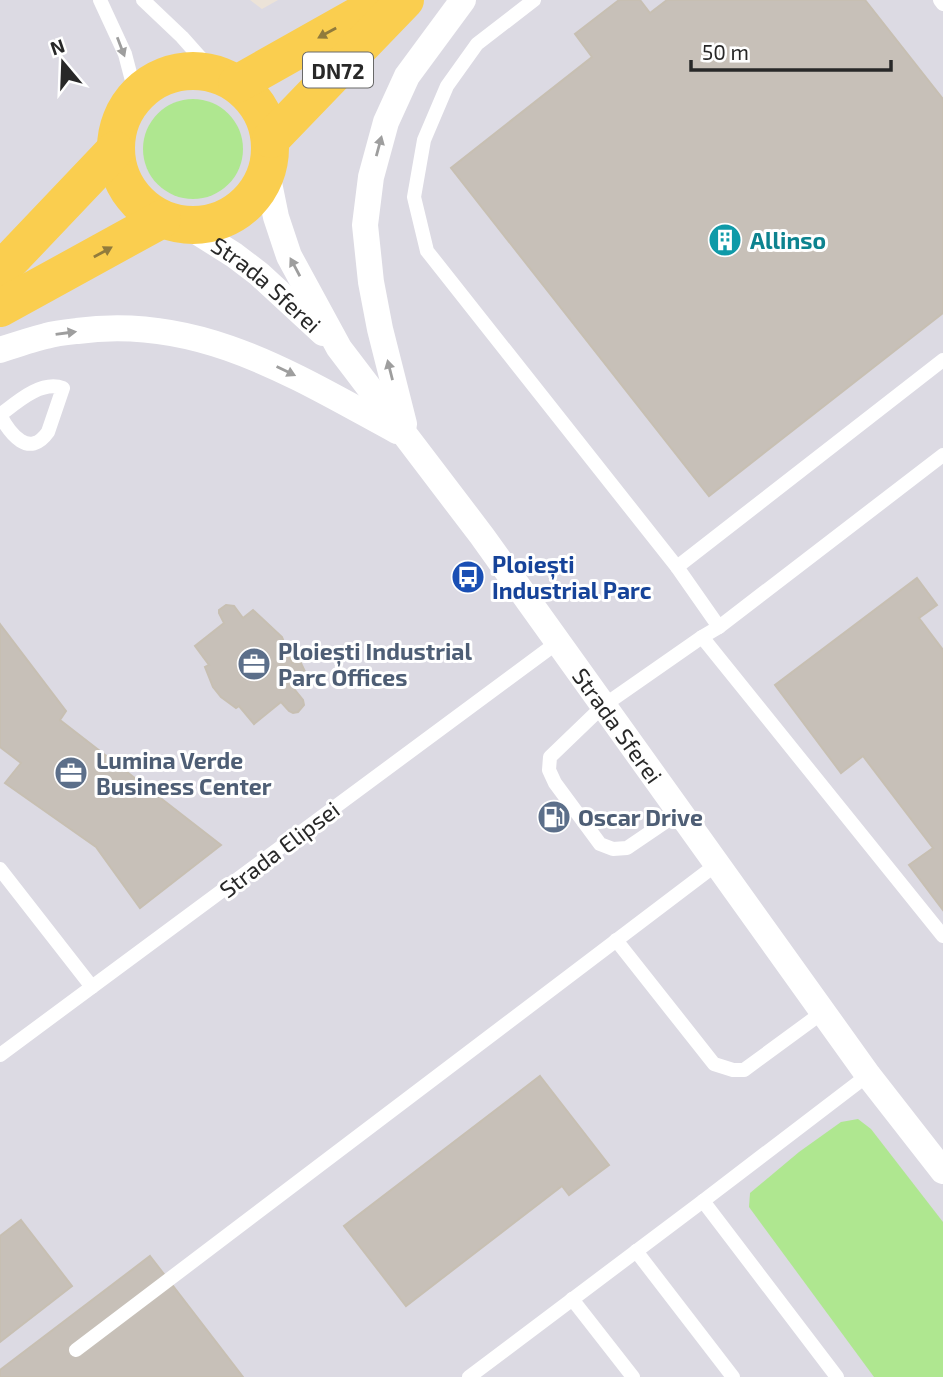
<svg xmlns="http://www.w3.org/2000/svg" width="943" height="1377" font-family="'Exo 2',sans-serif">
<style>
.industrial{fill:#dcdae3}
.green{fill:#afe790}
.building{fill:#c7c0b8;stroke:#c7bfb2;stroke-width:2}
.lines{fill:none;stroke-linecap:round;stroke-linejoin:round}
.service{stroke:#fff;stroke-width:14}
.minor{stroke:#fff;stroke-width:26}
.primary{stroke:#face4f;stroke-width:38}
.oneway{fill:#917b3c}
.oneway2{fill:#9e9e9e}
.labels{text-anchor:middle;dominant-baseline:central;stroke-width:6;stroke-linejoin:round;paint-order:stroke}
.shield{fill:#fff;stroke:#686868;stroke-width:2}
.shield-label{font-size:21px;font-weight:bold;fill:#282828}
.culture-label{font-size:23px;font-weight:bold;fill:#0d838f;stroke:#fff;text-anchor:start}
.street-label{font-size:23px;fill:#282828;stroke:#fff}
.transit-label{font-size:23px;font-weight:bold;fill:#164399;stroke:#fff;text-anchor:start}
.service-label{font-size:23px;font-weight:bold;fill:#4e5e75;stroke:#fff;text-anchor:start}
</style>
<rect width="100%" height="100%" fill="#ece3d8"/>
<path class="industrial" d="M0 0H250L262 9 278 0H943V1377H0Z"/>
<g class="green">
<circle cx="193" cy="149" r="50"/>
<path d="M858 1119 871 1129 943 1222V1377H874L749 1207 750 1193 799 1152 841 1122Z"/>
</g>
<g class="building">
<path d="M619 0H640L650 13 667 0H865L943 99V313L709 496 451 168 592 57 575 34Z"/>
<path d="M917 578 937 605 919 618 943 650V910L909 865 933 848 863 756 841 773 775 685Z"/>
<path d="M226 605 234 606 243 618 253 610 282 637 292 663 299 659 308 678 294 689 303 700 304 705 298 712 293 713 289 711 281 702 254 724 239 706 236 708 221 697 213 687 205 667 209 665 195 646 224 623 219 613V610Z"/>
<path d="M0 624 66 711 60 720 221 845 140 908 96 847 5 783 21 763 0 747Z"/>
<path d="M540 1076 609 1165 569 1195 562 1186 406 1306 344 1226Z"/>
<path d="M21 1220 72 1286 0 1342V1236Z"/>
<path d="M150 1256 243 1377H0V1370Z"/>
</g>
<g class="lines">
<g class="service">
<path d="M100 0 125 54 136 96"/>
<path d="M143 0 182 37 214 73"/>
<path d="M534 0 477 44 447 86 424 140 414 197 427 251 677 567 719 627"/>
<path d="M940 0 943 4"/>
<path d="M0 415C17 402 41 380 63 388L48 432C29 459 10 434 0 415"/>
<path d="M677 567 943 360"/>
<path d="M702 637 943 936"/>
<path d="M680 812 627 848 613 849 600 844 555 783 549 770 550 757 603 706 702 637 719 627 943 455"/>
<path d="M0 869 92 987"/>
<path d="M616 940 714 1064 733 1070H744L823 1012"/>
<path d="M0 1055 558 642"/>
<path d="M703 1201 837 1377"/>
<path d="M636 1251 733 1377"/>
<path d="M572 1299 633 1377"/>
<path d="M76 1350 717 864"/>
<path d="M469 1377 703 1201 868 1075"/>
</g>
<g class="minor">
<path id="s1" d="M267 173 276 217 289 256 339 348 482 536 868 1075 943 1171"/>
<path id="s2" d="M188 226 234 255 259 274 323 333"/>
<path d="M0 350C15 345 30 340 46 336 56 333 67 332 77 331 199 314 295 376 397 431"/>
<path d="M404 424 380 329 371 282 365 225 371 177 386 122 407 76 463 0"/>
</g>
<g class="primary">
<circle cx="193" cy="148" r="77"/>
<path d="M237 84 386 0"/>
<path d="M271 139 405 0"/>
<path d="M0 271 115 150"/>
<path d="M0 308 162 219"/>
</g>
</g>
<defs><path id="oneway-solid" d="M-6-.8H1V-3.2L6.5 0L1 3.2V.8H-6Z" transform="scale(1.75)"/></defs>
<g class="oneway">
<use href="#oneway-solid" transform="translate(327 33) rotate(151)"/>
<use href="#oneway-solid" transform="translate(103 252) rotate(-29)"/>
</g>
<g class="oneway2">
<use href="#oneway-solid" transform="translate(121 47) rotate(69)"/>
<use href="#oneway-solid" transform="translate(379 146) rotate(-75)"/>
<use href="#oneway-solid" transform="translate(295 267) rotate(-118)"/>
<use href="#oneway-solid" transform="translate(66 333) rotate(-8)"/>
<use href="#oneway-solid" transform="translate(390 370) rotate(-104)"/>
<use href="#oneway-solid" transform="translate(286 371) rotate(26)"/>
</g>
<defs>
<symbol id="building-disc" viewBox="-11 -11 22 22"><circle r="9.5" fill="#0f9aa8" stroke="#fff"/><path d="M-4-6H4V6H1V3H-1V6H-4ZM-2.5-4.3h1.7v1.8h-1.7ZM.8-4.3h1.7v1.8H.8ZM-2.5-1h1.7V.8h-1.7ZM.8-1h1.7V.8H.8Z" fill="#fff"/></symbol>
<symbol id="bus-disc" viewBox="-11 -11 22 22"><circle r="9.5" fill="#1a4fb4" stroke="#fff"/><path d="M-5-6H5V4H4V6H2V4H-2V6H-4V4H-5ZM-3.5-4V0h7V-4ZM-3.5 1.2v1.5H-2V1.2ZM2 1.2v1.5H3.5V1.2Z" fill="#fff"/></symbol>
<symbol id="office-disc" viewBox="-11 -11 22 22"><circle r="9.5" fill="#5c6f8a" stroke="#fff"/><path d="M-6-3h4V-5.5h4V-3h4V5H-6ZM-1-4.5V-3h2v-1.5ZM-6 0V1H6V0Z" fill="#fff"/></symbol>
<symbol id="fuel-disc" viewBox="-11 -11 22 22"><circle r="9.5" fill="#5c6f8a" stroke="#fff"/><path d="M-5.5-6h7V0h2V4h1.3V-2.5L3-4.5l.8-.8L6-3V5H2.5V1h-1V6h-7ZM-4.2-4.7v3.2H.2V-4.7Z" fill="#fff"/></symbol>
</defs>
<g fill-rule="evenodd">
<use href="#building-disc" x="706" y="221" width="38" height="38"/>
<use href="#bus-disc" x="449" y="558" width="38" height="38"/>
<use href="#office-disc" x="235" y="645" width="38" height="38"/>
<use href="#office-disc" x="52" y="754" width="38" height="38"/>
<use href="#fuel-disc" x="535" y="798" width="38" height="38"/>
</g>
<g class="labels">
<rect class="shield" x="303" y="52.5" width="70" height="35" rx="5"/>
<g class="shield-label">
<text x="338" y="70">DN72</text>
</g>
<g class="culture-label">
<text x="750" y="240">Allinso</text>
</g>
<g class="street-label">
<text stroke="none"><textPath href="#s2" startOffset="98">Strada Sferei</textPath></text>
<text stroke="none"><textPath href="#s1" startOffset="660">Strada Sferei</textPath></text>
<text transform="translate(279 849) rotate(-37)">Strada Elipsei</text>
</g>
<g class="transit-label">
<text x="492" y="564">Ploiești<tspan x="492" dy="26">Industrial Parc</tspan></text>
</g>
<g class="service-label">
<text x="278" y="651">Ploiești Industrial<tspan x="278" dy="26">Parc Offices</tspan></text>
<text x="96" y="760">Lumina Verde<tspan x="96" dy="26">Business Center</tspan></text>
<text x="578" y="817">Oscar Drive</text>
</g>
</g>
<g transform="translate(63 63) rotate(341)" stroke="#ffffff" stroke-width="5" paint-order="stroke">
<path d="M0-5L12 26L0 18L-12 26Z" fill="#282828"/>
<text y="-10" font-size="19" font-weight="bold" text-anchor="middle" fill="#282828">N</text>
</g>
<path d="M691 60v10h200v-10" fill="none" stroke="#282828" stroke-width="3.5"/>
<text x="702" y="60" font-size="21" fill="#282828" stroke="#ffffff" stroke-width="5" paint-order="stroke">50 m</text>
</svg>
